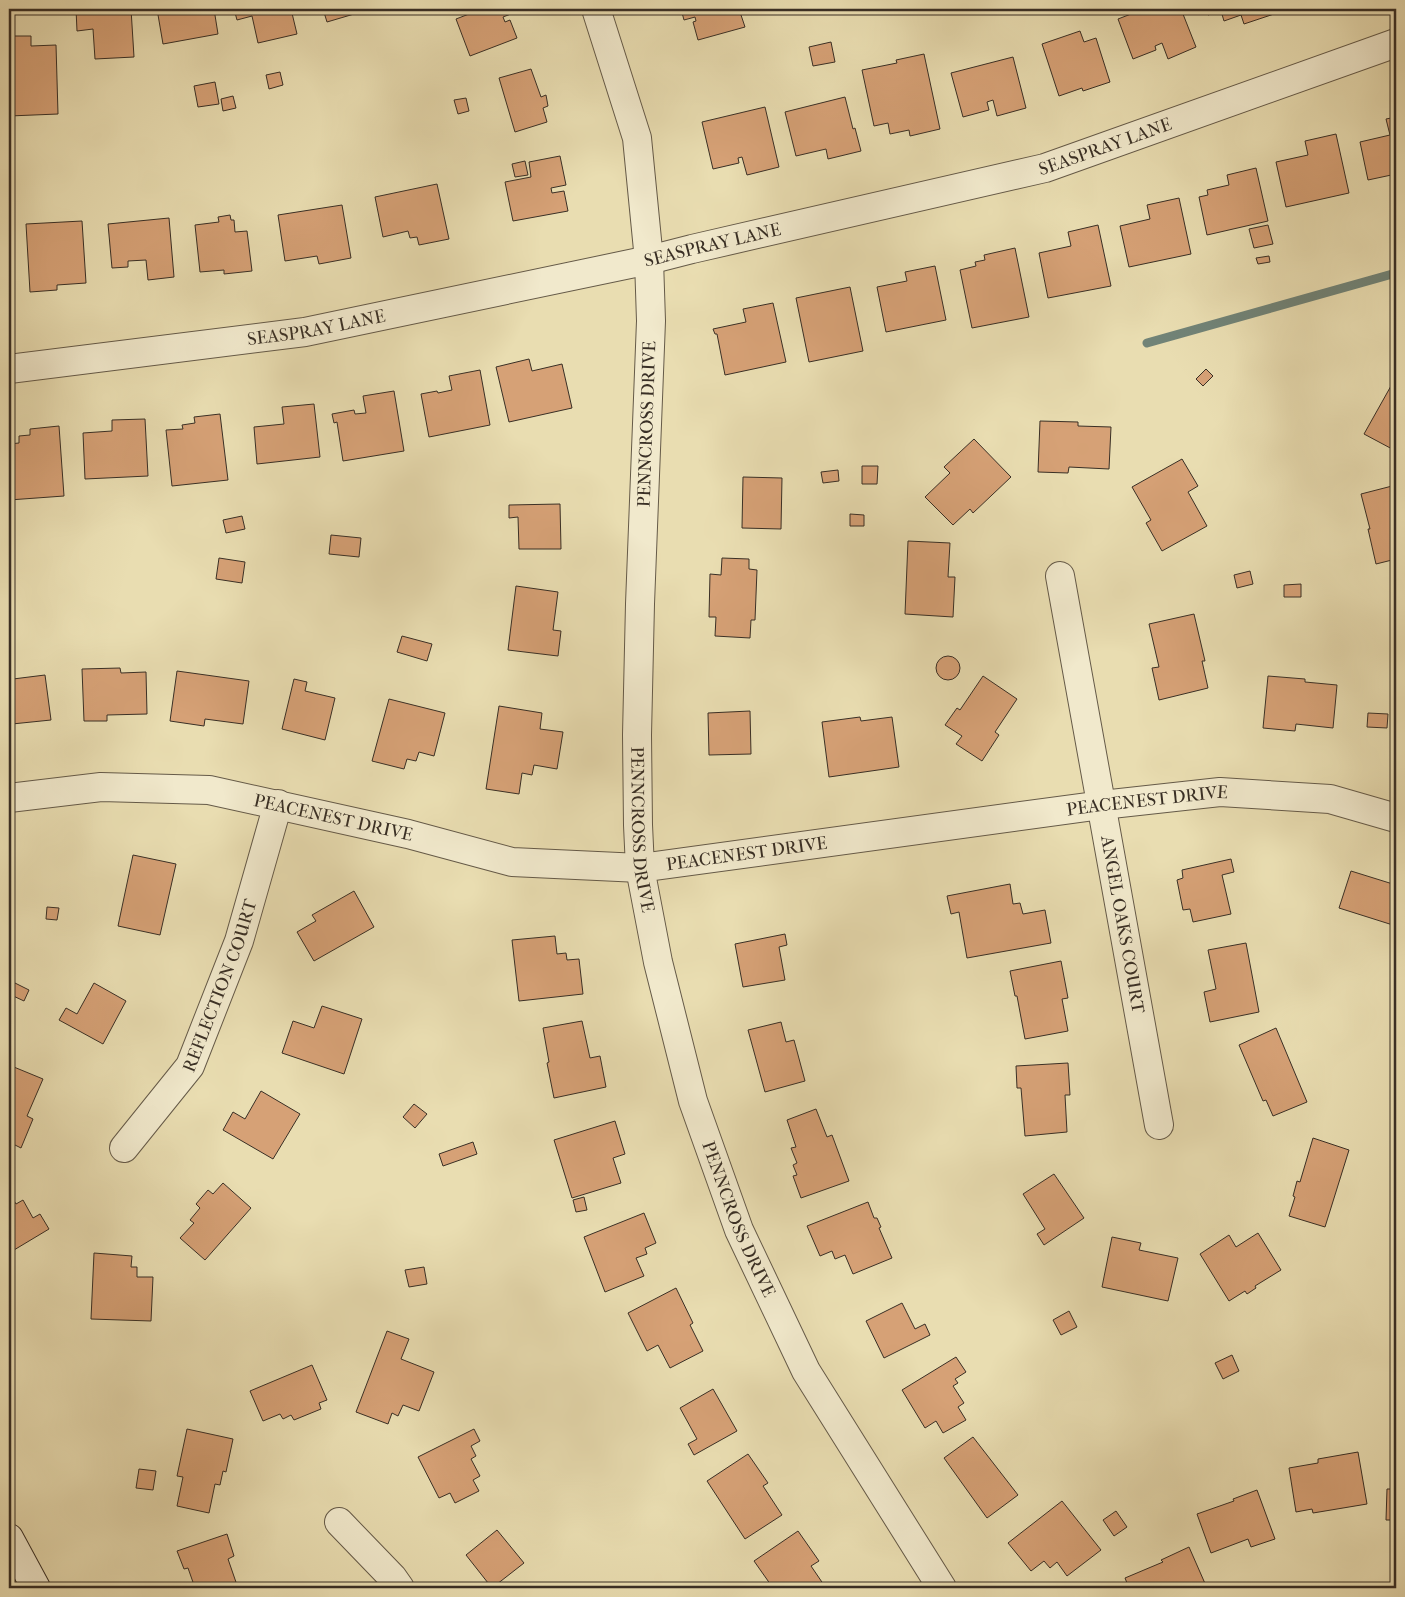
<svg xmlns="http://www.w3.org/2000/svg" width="1405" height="1597" font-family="'IM FELL French Canon',serif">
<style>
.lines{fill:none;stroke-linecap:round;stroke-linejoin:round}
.stream{stroke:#718377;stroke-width:9}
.building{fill:#d6a176;stroke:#392f25}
.street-casing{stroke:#655a48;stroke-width:30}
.secondary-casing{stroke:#392f25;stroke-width:30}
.street{stroke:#f1e9cc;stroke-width:28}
.secondary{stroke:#f1e9cc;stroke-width:28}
.labels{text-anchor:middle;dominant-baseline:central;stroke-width:4.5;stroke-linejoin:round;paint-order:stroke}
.street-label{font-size:18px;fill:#392f25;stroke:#f1e9cc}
</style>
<rect width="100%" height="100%" fill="#e9ddb1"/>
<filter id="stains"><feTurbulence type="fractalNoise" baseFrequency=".004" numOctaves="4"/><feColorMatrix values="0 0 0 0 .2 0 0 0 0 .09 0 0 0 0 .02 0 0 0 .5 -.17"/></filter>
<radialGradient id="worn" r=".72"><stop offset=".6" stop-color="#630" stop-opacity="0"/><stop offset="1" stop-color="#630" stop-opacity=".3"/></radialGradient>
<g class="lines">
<path class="stream" d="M1147 343 1396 273"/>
</g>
<g class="building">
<path d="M76 9H131L134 57 95 59 93 29 77 31Z"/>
<path d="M157 9H214L218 34 163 44Z"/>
<path d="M234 9H291L297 34 258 43 252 16 237 20Z"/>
<path d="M323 9H371L327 22Z"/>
<path d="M482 9H515L516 12 503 17 505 22 510 20 517 38 470 56 456 19Z"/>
<path d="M681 9H739L745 27 698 40 693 22 696 21 695 17 684 20Z"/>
<path d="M1144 9H1181L1196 47 1168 59 1162 43 1155 46 1156 50 1133 59 1118 19Z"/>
<path d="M1206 9H1272L1274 14 1244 24 1241 15 1224 21 1221 11 1208 15Z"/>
<path d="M1080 31 1084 42 1096 38 1110 82 1083 91 1082 88 1059 96 1042 44Z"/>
<path d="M9 36H31V46L56 45 58 114 9 116Z"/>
<path d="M831 42 835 62 813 66 809 47Z"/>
<path d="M924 54 940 129 910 136 909 130 890 134 888 123 874 126 862 70 897 63 896 60Z"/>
<path d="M1013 57 1026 108 997 116 993 100 987 102 989 110 963 117 951 73Z"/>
<path d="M531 69 541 97 546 95 548 106 543 108 547 122 515 132 499 78Z"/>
<path d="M280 72 283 85 269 89 266 75Z"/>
<path d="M215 82 219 104 198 107 194 86Z"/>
<path d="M233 96 236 108 223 111 221 99Z"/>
<path d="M845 97 853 129 855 128 861 151 828 159 826 149 796 156 785 112Z"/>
<path d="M466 98 469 111 458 114 454 100Z"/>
<path d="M765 107 779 167 747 175 742 157 738 158 739 163 713 169 702 122Z"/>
<path d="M1396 117V174L1368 180 1360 142 1390 135 1386 119Z"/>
<path d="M1336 134 1349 193 1286 207 1276 162 1308 155 1305 141Z"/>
<path d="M560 156 566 185 551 188 552 193 564 191 568 211 513 221 505 182 531 177 529 162Z"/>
<path d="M525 161 528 175 515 177 512 164Z"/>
<path d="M1256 168 1268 221 1207 235 1199 197 1208 195 1207 190 1229 185 1227 175Z"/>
<path d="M437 184 449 239 419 245 417 237 410 238 408 231 383 237 375 197Z"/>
<path d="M1179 198 1191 254 1129 267 1120 226 1150 219 1147 205Z"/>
<path d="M342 205 351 258 319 264 317 256 285 261 278 215Z"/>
<path d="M230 215 231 220H234L235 232 247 231 252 271 224 274V270L200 272 195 225 219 222 218 217Z"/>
<path d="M169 218 174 277 148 280 146 260 128 261V267L112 268 108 224Z"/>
<path d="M82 221 86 283 57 285V290L30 292 26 224Z"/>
<path d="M1098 225 1111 286 1048 298 1039 253 1071 246 1068 232Z"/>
<path d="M1268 225 1273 244 1254 248 1249 229Z"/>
<path d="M1015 248 1029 317 972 328 960 270 976 266 975 262 985 260 984 255Z"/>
<path d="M1269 256 1270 262 1258 264 1256 258Z"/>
<path d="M935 266 946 320 886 332 877 287 907 281 905 272Z"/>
<path d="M850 287 863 351 809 362 796 298Z"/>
<path d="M773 303 786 362 725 375 717 334H715L713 329 746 322 743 309Z"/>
<path d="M529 359 532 371 562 364 572 408 509 422 496 367Z"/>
<path d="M1206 369 1213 376 1203 386 1196 379Z"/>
<path d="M480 370 490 425 429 437 421 394 437 391 438 393 452 390 449 376Z"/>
<path d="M1396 377V447L1394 450 1364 434Z"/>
<path d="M394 391 404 451 343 461 337 422 334 423 332 414 354 410 355 414 366 413 363 396Z"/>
<path d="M314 404 320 457 257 464 254 427 284 424 282 407Z"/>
<path d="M220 414 228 480 172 486 166 430 183 429 182 425 195 423 194 417Z"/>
<path d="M145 419 148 476 85 479 83 433 112 431V420Z"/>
<path d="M1040 421 1078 422V426L1111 427 1109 469 1069 467 1068 473 1038 472Z"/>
<path d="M59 426 64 496 9 500V444L19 443V436L30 435V429Z"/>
<path d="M974 439 1011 477 973 513 970 509 953 525 925 497 950 473 944 467Z"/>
<path d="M1182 459 1198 486 1188 492 1207 526 1162 551 1146 523 1151 520 1132 487Z"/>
<path d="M862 466H878L877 484H862Z"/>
<path d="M838 470 839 481 823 483 821 472Z"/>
<path d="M743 477 782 478 781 529 742 528Z"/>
<path d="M1396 485V559L1376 564 1368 529H1370L1361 494Z"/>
<path d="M560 504 561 549H519L518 517 509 518V505Z"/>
<path d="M850 514 864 515V526H850Z"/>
<path d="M242 516 245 529 226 533 223 520Z"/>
<path d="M331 535 361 538 359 557 329 554Z"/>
<path d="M908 541 950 543 948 577H955L953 617 905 614Z"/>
<path d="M219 558 245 562 242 583 216 579Z"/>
<path d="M722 558 749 559V569L757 570 755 620H751L750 638 715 636 716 617H709L710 574 721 575Z"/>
<path d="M1250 571 1253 584 1237 588 1234 575Z"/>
<path d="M1301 584V597H1284V585Z"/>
<path d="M516 586 558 592 553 630 561 631 558 656 508 650Z"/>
<path d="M1194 614 1205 661H1202L1208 688 1159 700 1152 668 1159 667 1149 624Z"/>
<path d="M402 636 432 644 427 661 397 652Z"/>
<circle cx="948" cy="668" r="12"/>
<path d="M9 661 13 679 45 675 51 720 12 724V731H9Z"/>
<path d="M120 668 121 673 146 672 147 714 107 715V721H84L82 669Z"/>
<path d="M177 671 249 681 243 724 205 719 204 726 170 721Z"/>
<path d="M983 676 1017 699 995 732 999 735 982 761 956 744 962 736 945 725 957 708 960 710Z"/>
<path d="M1268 676 1305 679V682L1337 685 1333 728 1296 724 1295 731 1263 728Z"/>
<path d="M294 679 307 682 305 691 335 698 325 740 282 729Z"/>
<path d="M389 699 445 713 434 756 419 752 416 761 407 759 404 769 372 761Z"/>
<path d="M499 706 542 713 540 729 563 732 557 769 534 765 532 775 522 773 519 794 486 789Z"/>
<path d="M750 711 751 754 709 755 708 713Z"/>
<path d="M1368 713 1388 714 1387 728 1367 727Z"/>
<path d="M860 717 861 721 892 717 899 767 829 777 822 722Z"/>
<path d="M133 855 176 864 160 935 118 926Z"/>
<path d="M1231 859 1234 872 1222 875 1231 914 1193 922 1190 909 1183 910 1177 880 1183 878 1182 870Z"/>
<path d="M1351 871 1396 885V926L1339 908Z"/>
<path d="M1010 884 1013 904 1020 903 1023 914 1045 910 1051 943 967 958 959 912 951 914 947 896Z"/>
<path d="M354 891 374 927 314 961 297 932 316 921 312 915Z"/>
<path d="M47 907 59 908 57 920 46 919Z"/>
<path d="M785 934 787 945 779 947 785 980 743 987 735 944Z"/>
<path d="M555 936 557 954 566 953 567 960 579 959 583 994 519 1001 512 940Z"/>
<path d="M1246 943 1259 1012 1210 1022 1204 992 1216 989 1208 950Z"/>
<path d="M1061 961 1068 998 1062 999 1068 1031 1025 1039 1017 996H1015L1010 971Z"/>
<path d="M15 983 29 990 24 1001 9 994Z"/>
<path d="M94 983 126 1001 103 1044 59 1020 66 1008 77 1014Z"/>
<path d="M322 1006 362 1019 344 1074 282 1053 293 1021 314 1028Z"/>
<path d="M582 1021 590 1058 600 1056 606 1087 554 1098 547 1063 549 1062 543 1028Z"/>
<path d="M781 1022 786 1042 794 1040 805 1081 765 1092 748 1030Z"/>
<path d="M1276 1028 1307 1102 1273 1116 1266 1100 1263 1101 1239 1045Z"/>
<path d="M1068 1063 1070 1095H1065L1067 1132 1025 1136 1021 1088H1017L1016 1066Z"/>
<path d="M9 1065 43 1079 27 1116 33 1119 21 1148 9 1142Z"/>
<path d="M261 1091 300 1114 273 1159 223 1130 233 1112 245 1119Z"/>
<path d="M414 1104 427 1114 415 1128 403 1117Z"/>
<path d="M816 1109 827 1137 832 1135 849 1181 801 1198 793 1176 797 1175 793 1165 797 1163 791 1148 796 1147 787 1120Z"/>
<path d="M615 1121 625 1154 613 1158 621 1183 572 1198 554 1140Z"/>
<path d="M1313 1138 1349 1150 1325 1227 1289 1216 1295 1197 1293 1196 1297 1181 1300 1182Z"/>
<path d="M473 1142 477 1154 443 1166 439 1154Z"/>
<path d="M1054 1174 1084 1218 1044 1245 1037 1234 1045 1229 1023 1194Z"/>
<path d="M223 1183 251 1208 205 1260 180 1238 194 1223 190 1220 200 1208 196 1204 208 1190 213 1194Z"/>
<path d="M9 1192 16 1204 23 1200 33 1218 40 1214 49 1229 9 1253Z"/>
<path d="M584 1197 587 1210 576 1212 573 1200Z"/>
<path d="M868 1202 874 1218H877L881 1227 879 1228 892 1258 853 1274 845 1255 835 1259 832 1251 820 1256 807 1226Z"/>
<path d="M644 1213 656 1243 645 1248 647 1254 636 1258 644 1276 605 1292 584 1237Z"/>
<path d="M1258 1233 1281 1270 1255 1286 1256 1288 1247 1294 1245 1291 1229 1301 1200 1254 1229 1235 1236 1247Z"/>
<path d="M1112 1237 1141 1243 1139 1250 1178 1258 1168 1301 1102 1287Z"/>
<path d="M94 1253 132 1256 131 1267H137V1277H153L151 1321 91 1319Z"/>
<path d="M424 1267 427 1284 409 1287 405 1270Z"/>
<path d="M676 1288 693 1323 690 1325 703 1351 670 1368 658 1345 647 1351 628 1313Z"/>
<path d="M902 1303 915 1329 925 1324 930 1335 884 1358 866 1321Z"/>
<path d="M1069 1311 1077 1327 1061 1335 1053 1320Z"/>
<path d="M387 1331 409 1339 401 1359 434 1372 419 1411 403 1405 398 1416 392 1413 388 1424 356 1412Z"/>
<path d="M1232 1355 1239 1371 1223 1379 1215 1363Z"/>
<path d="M956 1357 966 1372 955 1379 958 1383 953 1386 964 1403 958 1407 966 1420 943 1433 936 1421 925 1428 902 1390Z"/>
<path d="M312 1365 327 1400 319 1403 321 1409 294 1420 291 1415 283 1419 280 1414 263 1421 250 1391Z"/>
<path d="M713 1389 737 1431 694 1455 688 1444 697 1439 680 1408Z"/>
<path d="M187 1429 233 1439 226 1472 223 1471 220 1485 215 1484 209 1513 177 1506 183 1477 177 1476Z"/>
<path d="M474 1429 480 1441 471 1446 476 1456 471 1459 480 1476 473 1480 479 1491 455 1503 450 1493 439 1498 418 1457Z"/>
<path d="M973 1437 1018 1495 987 1518 944 1458Z"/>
<path d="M1358 1452 1367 1504 1313 1513 1312 1509 1296 1512 1289 1468 1318 1463V1459Z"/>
<path d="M748 1454 768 1483 763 1486 782 1515 745 1539 707 1481Z"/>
<path d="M139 1469 156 1471 153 1490 136 1488Z"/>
<path d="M1387 1489H1396V1520H1386Z"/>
<path d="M1257 1490 1275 1539 1251 1547 1248 1539 1211 1553 1197 1514 1234 1501 1233 1499Z"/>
<path d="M1062 1501 1101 1550 1067 1576 1057 1562 1050 1568 1044 1561 1031 1571 1008 1543Z"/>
<path d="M1116 1511 1127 1527 1114 1536 1103 1520Z"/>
<path d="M497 1530 524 1563 492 1588 466 1555Z"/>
<path d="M798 1531 819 1561 811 1566 826 1588H773L754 1561Z"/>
<path d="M227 1534 234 1556 228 1559 238 1588H195L188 1568 184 1569 177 1551Z"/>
<path d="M1189 1547 1207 1588H1129L1125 1578 1163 1562 1161 1560Z"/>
</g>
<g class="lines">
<defs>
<g id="street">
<path id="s1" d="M596 9 637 138 649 260 651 321 640 604 637 735 638 825 640 868 658 962 693 1101 739 1230 806 1371 942 1588"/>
<path id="s2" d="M9 369 305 332 649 260 692 249 1045 168 1396 43"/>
<path id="s3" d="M1060 576 1159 1125"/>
<path id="s4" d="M9 798 101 787 209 790 408 834 512 862 640 868 1102 805 1220 792 1330 799 1396 818"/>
<path id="s5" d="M124 1148 190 1066 239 941 278 804"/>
<path d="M339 1522 393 1578 400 1588"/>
</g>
<path id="secondary" d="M9 1538 36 1588"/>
</defs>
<use href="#street" class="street-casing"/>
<use href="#secondary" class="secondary-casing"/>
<use href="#street" class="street"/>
<use href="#secondary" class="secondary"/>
</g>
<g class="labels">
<g class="street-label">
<text stroke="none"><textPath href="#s2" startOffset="1120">SEASPRAY LANE</textPath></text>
<text stroke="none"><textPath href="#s2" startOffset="715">SEASPRAY LANE</textPath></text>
<text stroke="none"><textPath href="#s2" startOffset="310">SEASPRAY LANE</textPath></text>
<text transform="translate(647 424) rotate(-88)">PENNCROSS DRIVE</text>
<text stroke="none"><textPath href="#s4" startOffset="1152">PEACENEST DRIVE</textPath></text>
<text stroke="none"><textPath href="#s4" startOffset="328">PEACENEST DRIVE</textPath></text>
<text stroke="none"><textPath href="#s1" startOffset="828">PENNCROSS DRIVE</textPath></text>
<text stroke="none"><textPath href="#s4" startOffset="748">PEACENEST DRIVE</textPath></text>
<text stroke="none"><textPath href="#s3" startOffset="354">ANGEL OAKS COURT</textPath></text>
<text stroke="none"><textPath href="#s5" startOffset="191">REFLECTION COURT</textPath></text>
<text stroke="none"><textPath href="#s1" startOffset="1232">PENNCROSS DRIVE</textPath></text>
</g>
</g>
<rect width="1405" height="1597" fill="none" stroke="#e9ddb1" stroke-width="30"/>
<rect x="10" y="10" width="1385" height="1577" fill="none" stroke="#392f25" stroke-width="2.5"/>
<rect x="15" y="15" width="1375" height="1567" fill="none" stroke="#392f25"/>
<rect width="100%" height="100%" filter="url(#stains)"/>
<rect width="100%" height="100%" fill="url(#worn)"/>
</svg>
